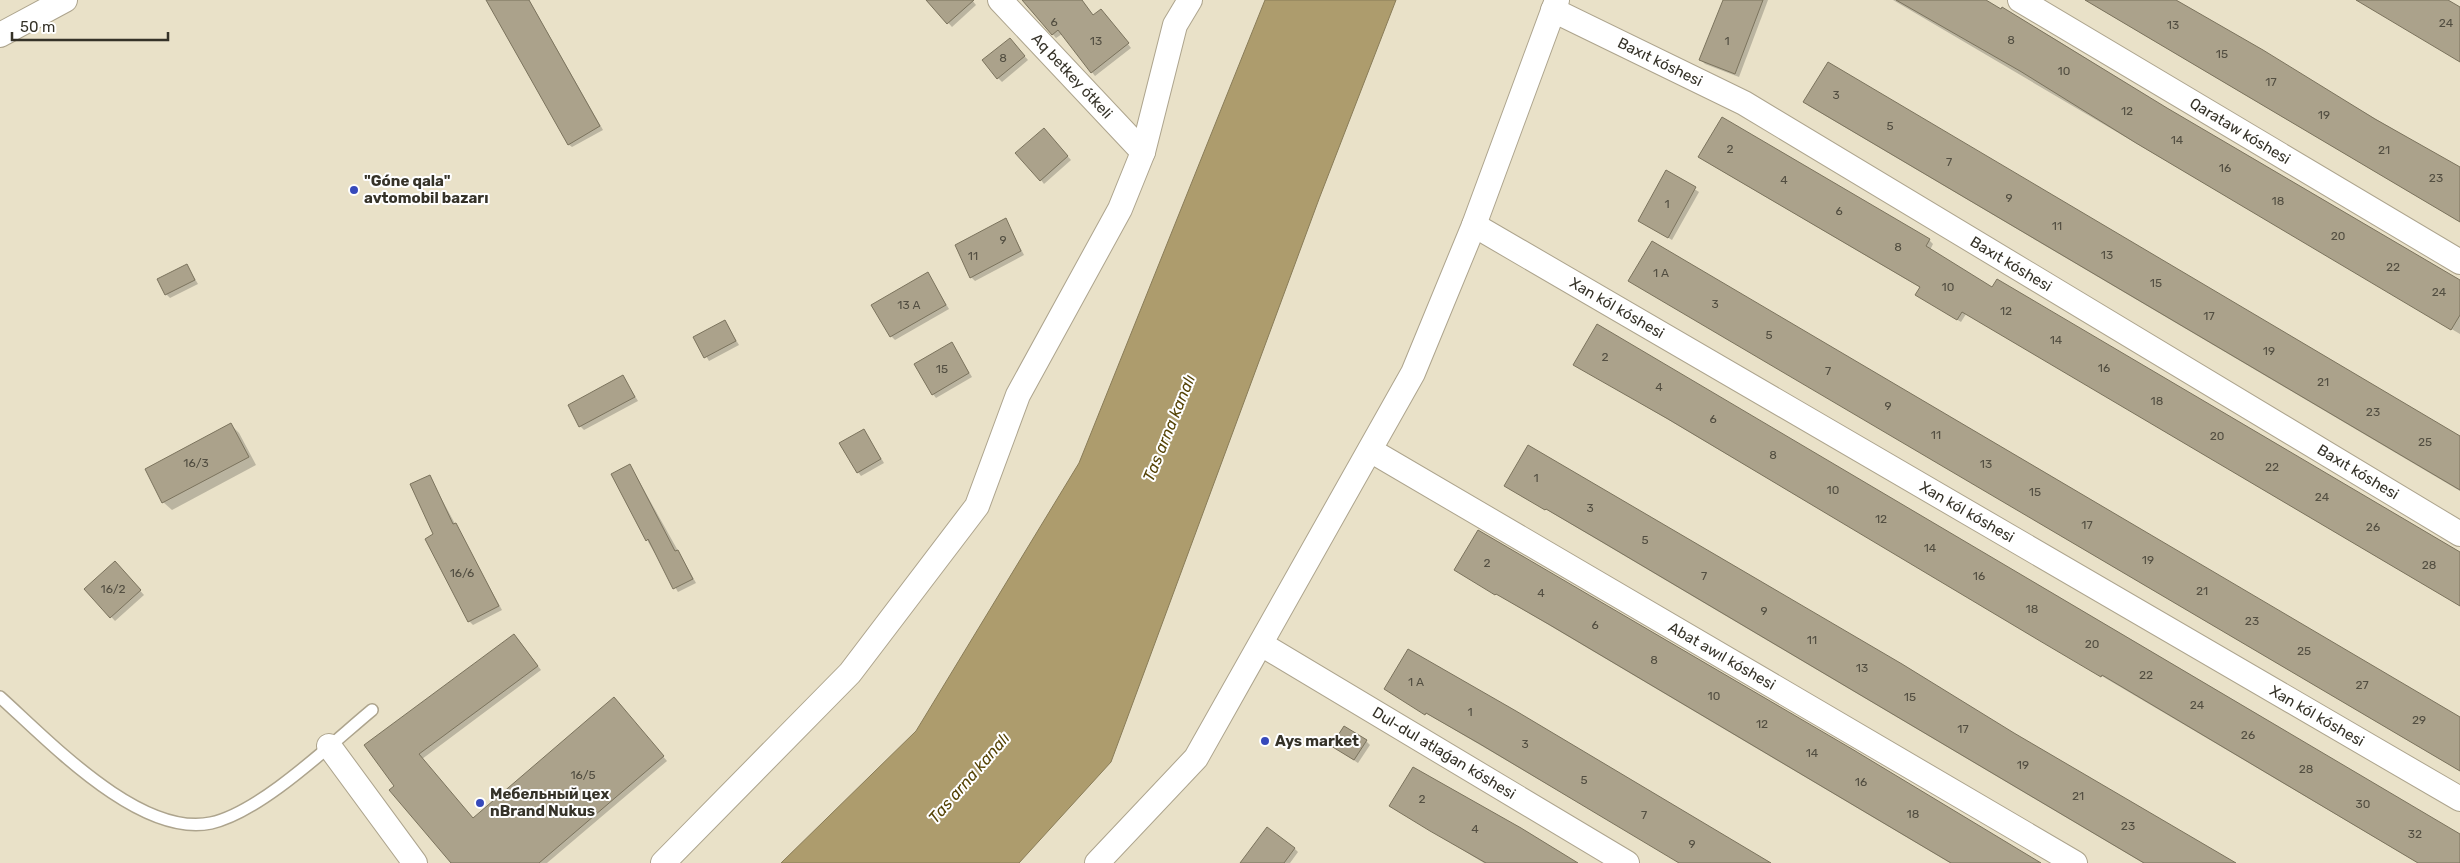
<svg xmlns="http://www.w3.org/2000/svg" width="2460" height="863" font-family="Rubik,sans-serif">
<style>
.water{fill:#ad9c6d;stroke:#897c58}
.shadow{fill:#0003}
.building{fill:#aba28b;stroke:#7b735d}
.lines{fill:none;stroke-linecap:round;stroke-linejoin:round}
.lane-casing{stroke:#ada48d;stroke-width:14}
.street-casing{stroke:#ada48d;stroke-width:26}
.lane{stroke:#fff;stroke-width:11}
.street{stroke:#fff;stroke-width:24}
.poi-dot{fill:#3649bb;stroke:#fff;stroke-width:2}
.labels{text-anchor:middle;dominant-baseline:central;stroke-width:4;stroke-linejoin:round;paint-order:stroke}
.number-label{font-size:12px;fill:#524e41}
.street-label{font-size:15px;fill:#353228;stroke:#fff}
.poi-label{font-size:15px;font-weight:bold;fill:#353228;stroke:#fff;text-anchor:start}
.water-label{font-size:16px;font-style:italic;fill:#554305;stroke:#fff}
</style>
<rect width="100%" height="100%" fill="#e9e1c8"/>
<path class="water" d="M1265 0H1396L1319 199 1111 762 1019 863H781L916 731 1079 463Z"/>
<g class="shadow">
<path d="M488 0H529L603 130 572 147 568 144Z"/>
<path d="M928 0H972L976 5 952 27Z"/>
<path d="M1027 0H1081L1094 16 1105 14 1131 48 1095 76 1062 34 1056 38 1035 15 1025 2Z"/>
<path d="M1724 0H1768L1739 77 1705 64 1701 60Z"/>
<path d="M1893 0H1983L2002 11 2003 9 2055 39 2167 109 2460 282V334Z"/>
<path d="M2085 0H2175L2460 169V222Z"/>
<path d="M1013 43 1028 60 1002 82 998 78Z"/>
<path d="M1805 102 2460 438V491L1809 106Z"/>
<path d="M1722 119 1929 240 1933 244 1930 250 1993 288 2460 553V606L1966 314 1961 322 1921 298V288L1703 160 1699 156Z"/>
<path d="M1047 133 1071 160 1044 184 1041 180Z"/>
<path d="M1667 172 1699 192 1672 240 1640 220Z"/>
<path d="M1006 220 1024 255 975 281 971 277Z"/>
<path d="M187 266 198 284 170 298 166 294Z"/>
<path d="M928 274 949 309 895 340 891 336Z"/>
<path d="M1634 284 2460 718V771Z"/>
<path d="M725 322 739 345 709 361 695 337Z"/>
<path d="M952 344 972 377 936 398 933 394Z"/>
<path d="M1574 364 2460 835V863H2418Z"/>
<path d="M623 377 638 401 584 430 580 426Z"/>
<path d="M231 425 239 433 256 465 172 510 163 502Z"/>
<path d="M864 430 884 463 861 476 858 472Z"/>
<path d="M630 465 696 583 678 592 647 540Z"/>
<path d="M429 476 502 610 473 625 469 621 435 535Z"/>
<path d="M1505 485 2234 863H2143Z"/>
<path d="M115 563 144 595 115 621 86 589Z"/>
<path d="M1456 570 2041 863H1950Z"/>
<path d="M518 639 541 670 422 759 473 819 618 703 667 761 547 863H453L365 745Z"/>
<path d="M1385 689 1767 863H1681Z"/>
<path d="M1366 741 1370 745 1358 763 1337 749Z"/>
<path d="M1391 806 1576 863H1484Z"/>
<path d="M1294 848 1298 852 1290 863H1241Z"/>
</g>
<g class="building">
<path d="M486 0H529L600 126 568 145Z"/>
<path d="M926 0H974L947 24Z"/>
<path d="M1022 0H1082L1093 15 1101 9 1129 43 1091 73 1058 30 1052 35Z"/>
<path d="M1723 0H1763L1735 74 1699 60Z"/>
<path d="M1896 0H1986L2001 9 2002 7 2167 108 2460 280V315L2451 330 2136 143 2020 71Z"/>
<path d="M2085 0H2176L2263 50 2375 119 2460 167V222Z"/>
<path d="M2356 0H2448L2460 7V62Z"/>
<path d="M1010 38 1025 56 997 79 982 60Z"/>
<path d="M1828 62 2460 436V490L1803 102Z"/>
<path d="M1722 117 1930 239 1926 246 1992 287 1997 279 2460 552V606L1962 312 1957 320 1915 295 1920 287 1698 157Z"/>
<path d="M1044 128 1068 156 1040 181 1015 153Z"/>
<path d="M1666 170 1696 187 1668 238 1638 221Z"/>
<path d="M1006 218 1021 251 970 278 955 245Z"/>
<path d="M1652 241 2460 717V771L1628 281Z"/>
<path d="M187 264 195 280 165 295 157 279Z"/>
<path d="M928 272 946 305 890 337 871 305Z"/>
<path d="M725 320 736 341 704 358 693 337Z"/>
<path d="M1597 324 2460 834V863H2418L2102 675 2101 677 2040 641 1668 419 1573 365Z"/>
<path d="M952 342 969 373 932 395 914 364Z"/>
<path d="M623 375 635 397 579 427 568 405Z"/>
<path d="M231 423 249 457 162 503 145 469Z"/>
<path d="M864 429 881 459 857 473 839 443Z"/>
<path d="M1528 445 1902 664 2014 733 2236 863H2144L1599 540 1546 509 1545 510 1504 486Z"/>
<path d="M630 464 675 551 678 550 693 579 673 589 648 539 646 541 611 474Z"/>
<path d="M430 475 453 524 456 523 499 606 468 622 425 539 433 534 410 484Z"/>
<path d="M1478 530 1852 749 2041 863H1951L1550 625 1496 594 1495 595 1454 570Z"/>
<path d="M115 561 141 590 110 618 84 589Z"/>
<path d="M514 634 538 666 419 754 473 818 614 697 664 756 539 863H451L389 790 394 786 364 745Z"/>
<path d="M1408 649 1516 711 1771 863H1679L1480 744 1426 713 1425 715 1384 689Z"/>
<path d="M1344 726 1367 740 1354 760 1331 746Z"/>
<path d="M1413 767 1521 828 1578 863H1486L1430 831 1389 806Z"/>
<path d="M1267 827 1295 848 1284 863H1240Z"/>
</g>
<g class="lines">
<defs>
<path id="lane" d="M0 697C49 741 140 838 211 823 261 812 332 743 372 710"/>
<g id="street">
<path d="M1000 0 1143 152"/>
<path d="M2020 0 2460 262"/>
<path d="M1553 10 1744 103 2460 534"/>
<path d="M0 35 65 0"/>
<path d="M1474 225 2460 799"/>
<path d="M1370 450 2075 863"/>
<path d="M1261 644 1627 863"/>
<path d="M329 746 415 863"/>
<path d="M663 863 850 673 977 506 1018 395 1120 209 1143 152 1175 25 1190 0"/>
<path d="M1097 863 1196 758 1413 373 1474 225 1557 0"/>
</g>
</defs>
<use href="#lane" class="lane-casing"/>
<use href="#street" class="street-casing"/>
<use href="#lane" class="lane"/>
<use href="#street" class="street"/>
</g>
<g class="poi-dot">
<circle cx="354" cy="190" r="5"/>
<circle cx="1265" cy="741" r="5"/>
<circle cx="480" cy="803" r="5"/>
</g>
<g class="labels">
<g class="number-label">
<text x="1054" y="22">6</text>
<text x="2446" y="23">24</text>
<text x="2173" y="25">13</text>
<text x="2011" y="40">8</text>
<text x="1096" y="41">13</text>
<text x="1727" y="41">1</text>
<text x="2222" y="54">15</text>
<text x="1003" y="58">8</text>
<text x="2064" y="71">10</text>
<text x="2271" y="82">17</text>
<text x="1836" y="95">3</text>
<text x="2127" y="111">12</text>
<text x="2324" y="115">19</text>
<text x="1890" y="126">5</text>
<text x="2177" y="140">14</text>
<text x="1730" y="149">2</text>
<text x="2384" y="150">21</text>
<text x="1949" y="162">7</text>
<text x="2225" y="168">16</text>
<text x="2436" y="178">23</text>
<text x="1784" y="180">4</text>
<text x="2009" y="198">9</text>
<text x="2278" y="201">18</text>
<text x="1667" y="204">1</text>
<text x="1839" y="211">6</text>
<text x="2057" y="226">11</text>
<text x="2338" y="236">20</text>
<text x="1003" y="240">9</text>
<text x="1898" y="247">8</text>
<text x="2107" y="255">13</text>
<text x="973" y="256">11</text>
<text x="2393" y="267">22</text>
<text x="1661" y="273">1 А</text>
<text x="2156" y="283">15</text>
<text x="1948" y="287">10</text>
<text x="2439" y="292">24</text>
<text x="1715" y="304">3</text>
<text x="909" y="305">13 А</text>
<text x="2006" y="311">12</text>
<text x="2209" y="316">17</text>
<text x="1769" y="335">5</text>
<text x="2056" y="340">14</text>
<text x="2269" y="351">19</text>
<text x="1605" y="357">2</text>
<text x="2104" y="368">16</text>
<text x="942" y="369">15</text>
<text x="1828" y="371">7</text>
<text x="2323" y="382">21</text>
<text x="1659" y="387">4</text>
<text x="2157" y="401">18</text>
<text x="1888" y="406">9</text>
<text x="2373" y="412">23</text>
<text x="1713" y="419">6</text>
<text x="1936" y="435">11</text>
<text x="2217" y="436">20</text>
<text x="2425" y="442">25</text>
<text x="1773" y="455">8</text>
<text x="196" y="463">16/3</text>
<text x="1986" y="464">13</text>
<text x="2272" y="467">22</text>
<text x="1536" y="478">1</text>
<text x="1833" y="490">10</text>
<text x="2035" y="492">15</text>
<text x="2322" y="497">24</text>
<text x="1590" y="508">3</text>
<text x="1881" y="519">12</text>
<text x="2087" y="525">17</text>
<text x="2373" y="527">26</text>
<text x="1645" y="540">5</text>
<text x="1930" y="548">14</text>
<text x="2148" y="560">19</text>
<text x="1487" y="563">2</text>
<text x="2429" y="565">28</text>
<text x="462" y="573">16/6</text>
<text x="1704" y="576">7</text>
<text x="1979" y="576">16</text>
<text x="113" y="589">16/2</text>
<text x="2202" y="591">21</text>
<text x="1541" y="593">4</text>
<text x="2032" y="609">18</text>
<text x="1764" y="611">9</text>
<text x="2252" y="621">23</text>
<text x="1595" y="625">6</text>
<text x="1812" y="640">11</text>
<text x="2092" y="644">20</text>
<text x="2304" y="651">25</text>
<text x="1654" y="660">8</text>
<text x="1862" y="668">13</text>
<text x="2146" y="675">22</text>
<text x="1416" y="682">1 А</text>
<text x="2362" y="685">27</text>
<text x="1714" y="696">10</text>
<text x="1910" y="697">15</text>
<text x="2197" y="705">24</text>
<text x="1470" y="712">1</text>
<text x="2419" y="720">29</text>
<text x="1762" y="724">12</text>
<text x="1963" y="729">17</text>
<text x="2248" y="735">26</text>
<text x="1525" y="744">3</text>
<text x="1812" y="753">14</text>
<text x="2023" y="765">19</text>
<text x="2306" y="769">28</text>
<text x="583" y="775">16/5</text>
<text x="1584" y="780">5</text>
<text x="1861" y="782">16</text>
<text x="2078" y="796">21</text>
<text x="1422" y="799">2</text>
<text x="2363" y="804">30</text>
<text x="1913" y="814">18</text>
<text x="1644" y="815">7</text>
<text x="2128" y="826">23</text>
<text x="1475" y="829">4</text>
<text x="2415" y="834">32</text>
<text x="1692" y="844">9</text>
</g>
<g class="street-label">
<text transform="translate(1660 62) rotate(26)">Baxıt kóshesi</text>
<text transform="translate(1072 76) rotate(47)">Aq betkey ótkeli</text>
<text transform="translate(2240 131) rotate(31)">Qarataw kóshesi</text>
<text transform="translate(2011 264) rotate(31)">Baxıt kóshesi</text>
<text transform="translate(1617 308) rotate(30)">Xan kól kóshesi</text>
<text transform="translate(2358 472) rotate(31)">Baxıt kóshesi</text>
<text transform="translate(1967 512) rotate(30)">Xan kól kóshesi</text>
<text transform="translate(1722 656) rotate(30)">Abat awıl kóshesi</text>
<text transform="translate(2317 716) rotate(30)">Xan kól kóshesi</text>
<text transform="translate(1444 753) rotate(31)">Dul-dul atlaǵan kóshesi</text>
</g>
<g class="poi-label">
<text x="364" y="181">"Góne qala"<tspan x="364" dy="17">avtomobil bazarı</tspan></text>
<text x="1275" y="741">Ays market</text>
<text x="490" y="794">Мебельный цех<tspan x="490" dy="17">nBrand Nukus</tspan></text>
</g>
<g class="water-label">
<text transform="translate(1169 428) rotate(-68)">Tas arna kanalı</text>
<text transform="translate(969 778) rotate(-49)">Tas arna kanalı</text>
</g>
</g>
<path d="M12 32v8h156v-8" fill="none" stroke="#353228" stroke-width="2.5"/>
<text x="20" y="32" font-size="15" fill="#353228" stroke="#ffffff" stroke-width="4" paint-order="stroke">50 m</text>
</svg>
